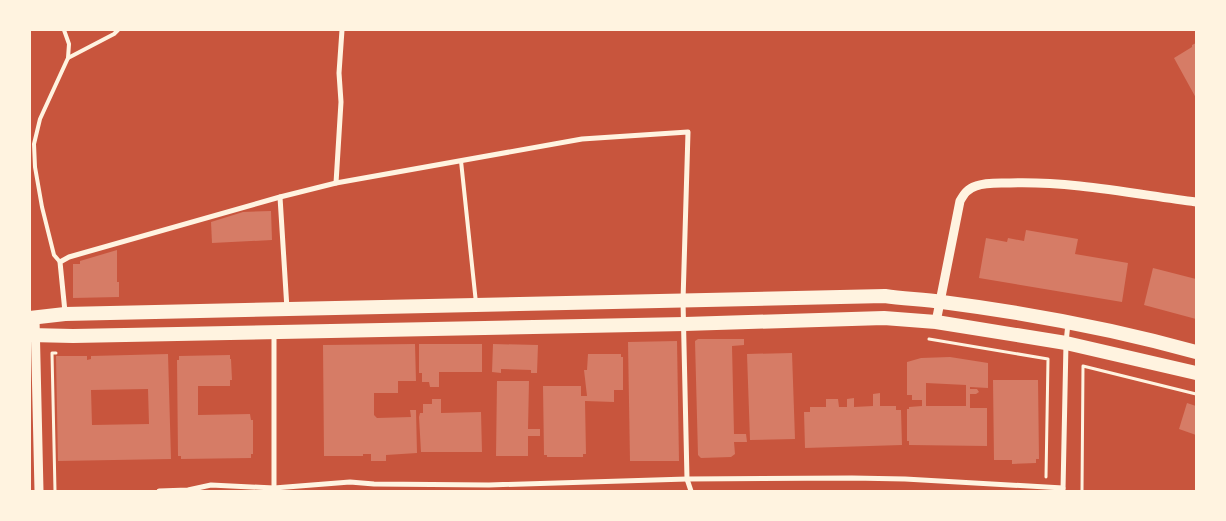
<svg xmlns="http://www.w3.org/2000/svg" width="1226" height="521" font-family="'Source Sans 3',sans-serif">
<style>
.building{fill:#d67c66;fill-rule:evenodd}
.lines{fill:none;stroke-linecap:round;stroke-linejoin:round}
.path{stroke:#fff3e0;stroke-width:3}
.service{stroke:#fff3e0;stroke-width:4}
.minor{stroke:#fff3e0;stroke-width:5}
.tertiary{stroke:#fff3e0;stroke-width:9}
.trunk{stroke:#fff3e0;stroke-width:14}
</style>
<rect width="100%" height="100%" fill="#c8553d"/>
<g class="building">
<path d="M1196 43V98L1174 58 1192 47V45Z"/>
<path d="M271 211 272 240 212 243 211 222 243 212Z"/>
<path d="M1026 230 1078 239 1075 254 1128 263 1122 302 979 278 986 238 1007 242 1008 238 1024 241Z"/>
<path d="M117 250V282H119V297L73 298V264H80V261Z"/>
<path d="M1153 268 1196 279V319L1144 305Z"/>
<path d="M698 339H744V345L732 346 734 434H746L747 442H734L735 454 731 457 701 458 698 455 695 341Z"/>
<path d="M677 341 679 461H630L628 342Z"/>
<path d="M415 344 416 381H398V393H374V415L377 418 411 417 410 410H416L417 453 386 455V461H371V454H363V456H324L323 345Z"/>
<path d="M419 344H482V372H439V387H430L429 382H422V373H419Z"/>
<path d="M493 344 538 345 537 373H531V370L501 369V373L492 372Z"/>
<path d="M792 353 795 439 750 440 747 354Z"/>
<path d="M168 354 171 459 58 461 56 356H87V360L91 359V356ZM148 389 149 424 92 425 91 390Z"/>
<path d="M588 354H621V357H623V390H614V402L585 401 586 454H583V457H547V455H544L543 386H581V396H587L584 370H587Z"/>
<path d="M230 355V359H231L232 380H230V386H198V415L250 414 251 420H253V454H251V458L181 459V456H178L177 360H179V356Z"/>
<path d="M950 357 988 363V388L970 387V389H977L979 392 976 394H970V408H987V446L909 445V441H907V409H909V407L922 406V400H912V395H907V362L921 358ZM926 383 966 385V406H926Z"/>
<path d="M993 380H1038L1039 459H1036V463L1012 464V460H994Z"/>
<path d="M497 381H529L528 429H540V436H528V456H496Z"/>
<path d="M880 393V406H896V410H901L902 445 805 448 804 412H810V407H826V399H838L839 407H847V399L854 398V407L873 406V394Z"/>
<path d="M432 399H441V413L481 412 482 452H421L419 417 420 413H423V404H432Z"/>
<path d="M1187 403 1196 406V435L1179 429Z"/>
</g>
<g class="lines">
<g class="path">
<path d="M929 339 1048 359 1046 477"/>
<path d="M55 491 52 353H56"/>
<path d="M1082 491 1083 366 1196 394"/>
</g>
<g class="service">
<path d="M68 58 114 34 118 30"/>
<path d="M461 161 476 303"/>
<path d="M60 262 54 255 42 207 35 167 34 144 40 119 68 58 69 44 64 30"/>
</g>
<g class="minor">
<path d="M336 183 341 102 339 73 342 30"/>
<path d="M280 197 287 309"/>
<path d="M65 312 60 262 69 257 280 197 336 183 582 139 688 132 683 301 687 479 691 491"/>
<path d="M274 488V334"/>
<path d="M1063 490 1066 343 1068 323"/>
<path d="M159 491 188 490 211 485 274 488 350 482 374 484 489 485 687 479 852 478 905 479 1063 488"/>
</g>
<g class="tertiary">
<path d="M35 318 39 491"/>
<path d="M936 322 960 201C964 194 967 189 976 186 986 182 999 183 1010 183 1072 181 1134 194 1196 202"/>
</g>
<g class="trunk">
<path d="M30 318 65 314 885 296C903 299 923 299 942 302 1027 313 1113 329 1196 352"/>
<path d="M30 335 73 336 685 324 884 318 936 322 1066 343 1196 373"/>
</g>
</g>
<rect width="1226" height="521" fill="none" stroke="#fff3e0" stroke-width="62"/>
</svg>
